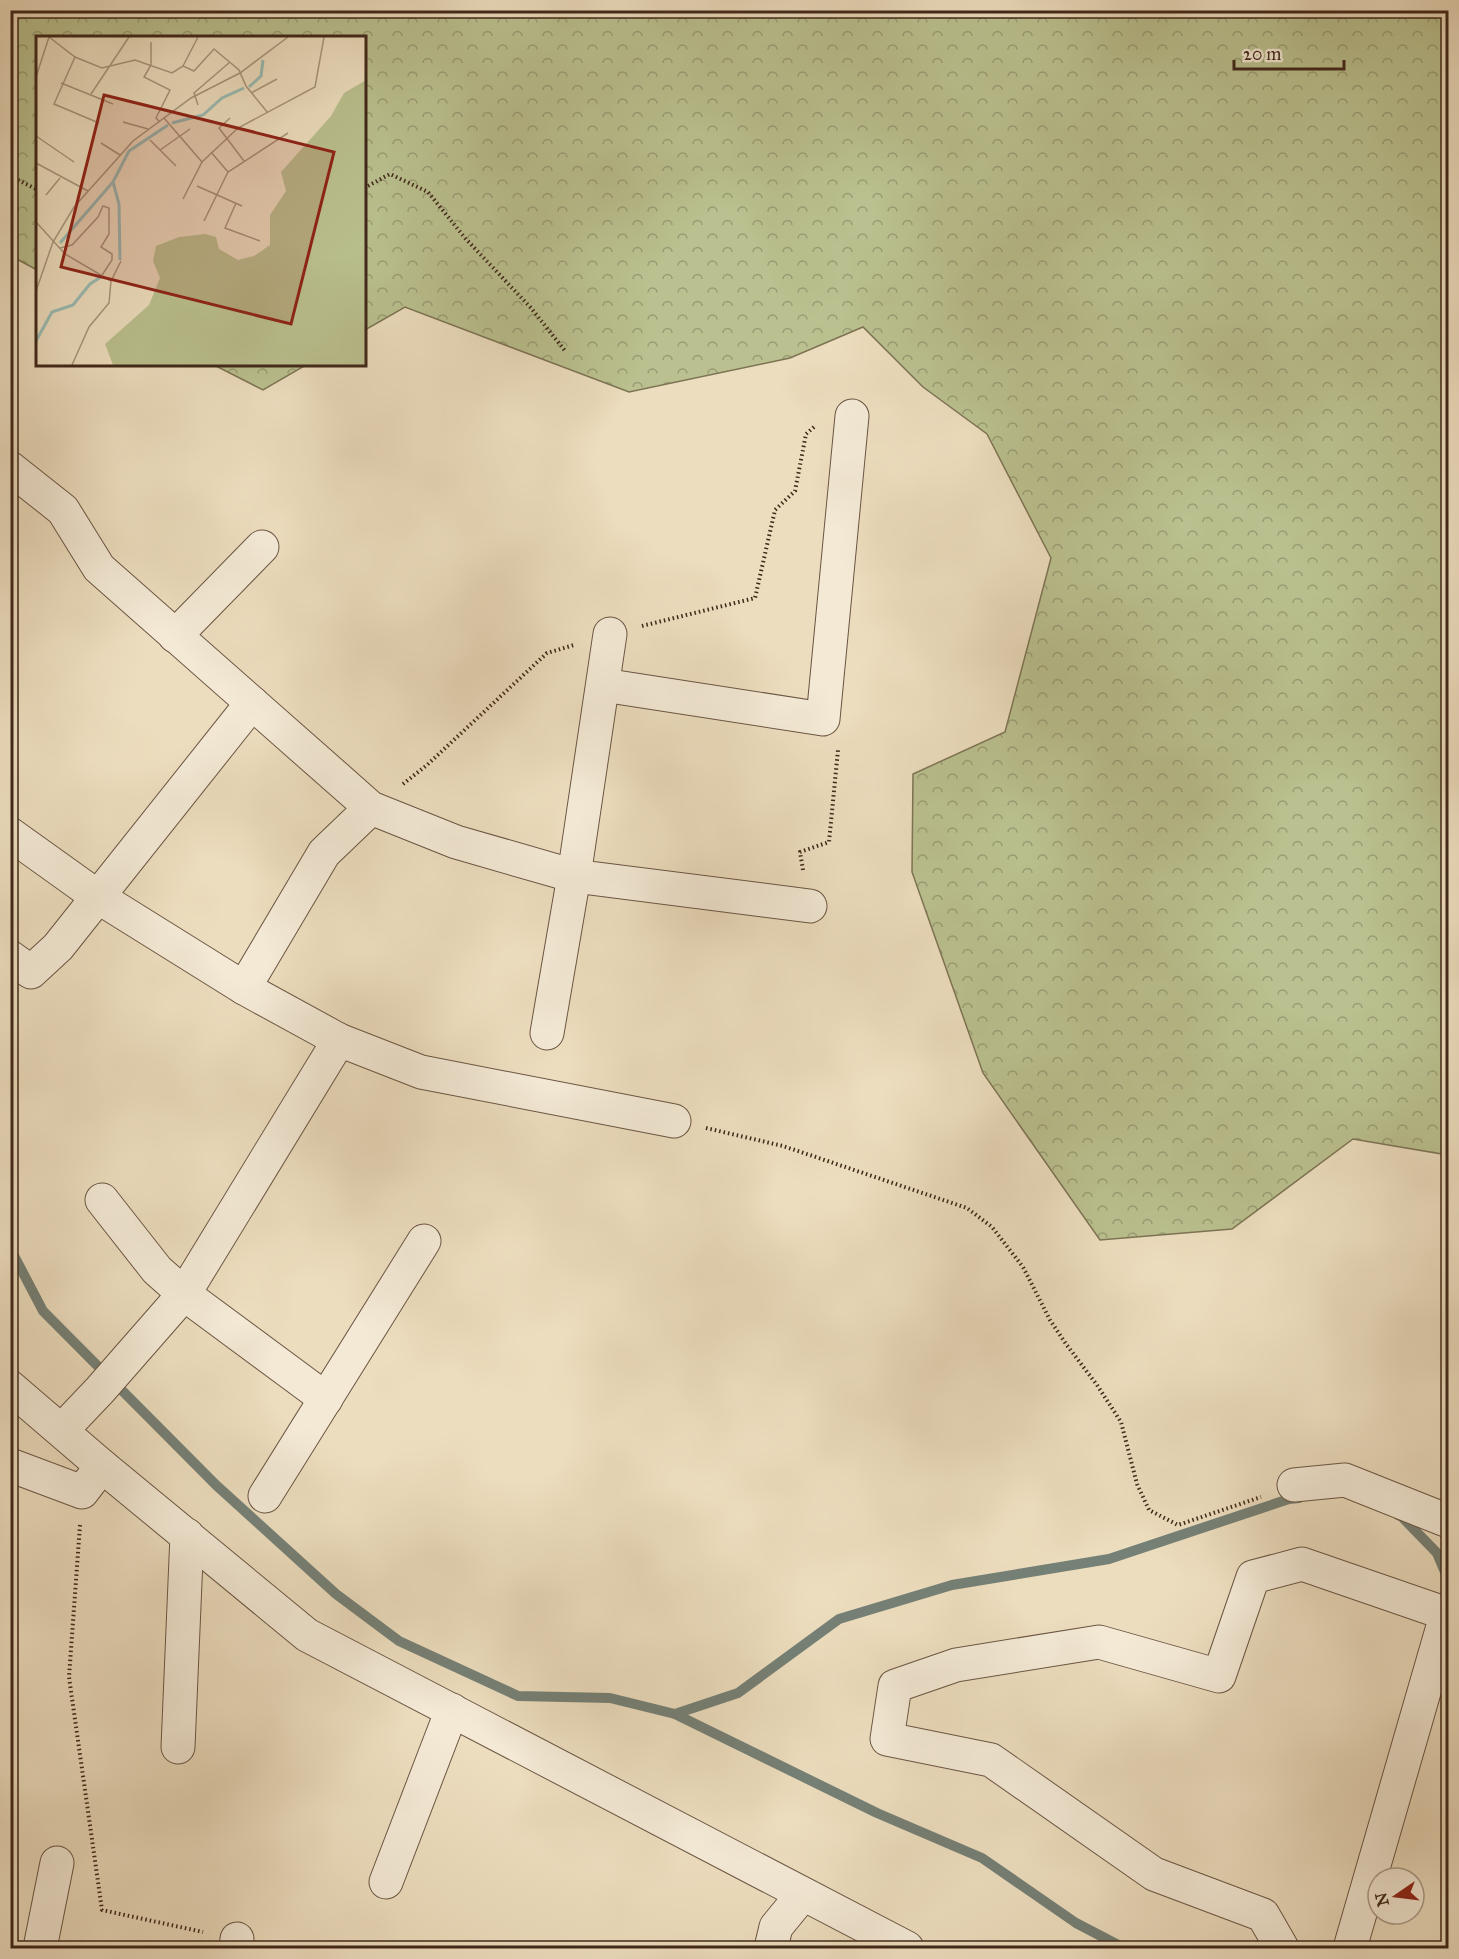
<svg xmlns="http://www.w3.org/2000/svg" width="1459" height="1959" font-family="'IM FELL Great Primer',serif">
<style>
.forest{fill:url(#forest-crowns);stroke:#7d7454;stroke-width:1.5}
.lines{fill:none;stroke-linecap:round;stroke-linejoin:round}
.stream{stroke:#758076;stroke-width:10}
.minor-casing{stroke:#6b5543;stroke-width:35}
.path{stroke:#40281a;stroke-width:4;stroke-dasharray:1.5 3;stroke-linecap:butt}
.minor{stroke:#f3e9d5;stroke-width:33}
.inset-river{fill:none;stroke:#99bbb3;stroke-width:3}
.inset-road{fill:none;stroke:#a7957c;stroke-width:1.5}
.view{fill:#8f2418;fill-opacity:0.15;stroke:#8f2418;stroke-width:3}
.inset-edge{fill:none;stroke:#40281a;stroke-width:3}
</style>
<defs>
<pattern id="forest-crowns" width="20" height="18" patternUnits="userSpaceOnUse" patternTransform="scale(1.5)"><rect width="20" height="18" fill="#bac08f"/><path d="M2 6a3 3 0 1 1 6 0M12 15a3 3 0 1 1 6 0" fill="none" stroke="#999c74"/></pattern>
</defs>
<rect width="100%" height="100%" fill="#ecddbe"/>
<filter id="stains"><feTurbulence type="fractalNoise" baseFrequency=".00333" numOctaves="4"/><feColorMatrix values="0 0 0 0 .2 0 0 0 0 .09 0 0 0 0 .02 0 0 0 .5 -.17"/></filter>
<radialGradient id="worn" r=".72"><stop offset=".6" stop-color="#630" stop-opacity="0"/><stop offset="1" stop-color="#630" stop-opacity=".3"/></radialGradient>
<g class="forest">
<path d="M10 11H1448V1155L1353 1139 1232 1229 1100 1240 983 1073 912 872 913 774 1005 732 1051 558 987 434 923 387 863 327 790 358 629 392 405 307 365 330 364 38H38L37 270 11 256Z"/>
<path d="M214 365V364L306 365 263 390Z"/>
</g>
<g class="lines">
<g class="stream">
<path d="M10 1248 43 1311 216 1485 336 1594 399 1641 518 1696 610 1698 675 1714 877 1813 982 1858 1076 1923 1124 1948"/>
<path d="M1398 1515 1402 1517 1437 1553 1448 1579"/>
<path d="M675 1714 738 1693 839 1619 952 1585 1109 1559 1289 1499 1299 1498"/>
</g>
<defs>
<g id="minor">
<path d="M10 468 63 510 99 568 371 808 456 842 574 876 810 906"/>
<path d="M175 636 262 547"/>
<path d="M603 685 823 719 852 416"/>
<path d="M10 834 98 897 244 988 339 1040 421 1072 674 1121"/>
<path d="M10 957 31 972 58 947 252 703"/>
<path d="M244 988 324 853 371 808"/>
<path d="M547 1033 574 876 610 634"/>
<path d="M102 1200 157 1270 184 1294 326 1399"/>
<path d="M10 1387 102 1466 307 1635 907 1948"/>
<path d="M62 1430 100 1390 184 1294 339 1040"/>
<path d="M10 1465 82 1492 102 1466"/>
<path d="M1294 1485 1345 1480 1448 1521"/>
<path d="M265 1496 424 1241"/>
<path d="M178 1747 187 1535"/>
<path d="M386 1882 452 1710"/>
<path d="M40 1948 57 1863"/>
<path d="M236 1948 237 1939"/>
<path d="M771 1948 776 1927 803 1894"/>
<path d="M1282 1948 1263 1915 1154 1874 991 1760 887 1739 895 1686 956 1665 1099 1642 1219 1676 1253 1577 1302 1564 1447 1614"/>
<path d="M1350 1948 1448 1609"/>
</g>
</defs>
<use href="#minor" class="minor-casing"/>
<g class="path">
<path d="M10 176 38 190"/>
<path d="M364 188 390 174 428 192 465 238 531 308 566 352"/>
<path d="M642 626 755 598 775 510 795 491 806 434 815 426"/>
<path d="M403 784 427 765 547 653 574 645"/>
<path d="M803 870 800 852 829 842 838 750"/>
<path d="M706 1128 783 1146 967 1208 992 1227 1023 1267 1050 1320 1066 1344 1097 1385 1121 1422 1137 1484 1149 1510 1178 1525 1261 1497"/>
<path d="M80 1525 69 1677 102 1910 203 1932"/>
<path d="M272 1944 301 1948"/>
</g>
<use href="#minor" class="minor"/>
</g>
<g transform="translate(36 36)">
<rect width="330" height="330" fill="#ecddbe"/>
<path d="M330 44V329H77L69 308 113 269 124 242 117 225 120 210 143 201 169 198 180 201 183 213 202 224 218 220 234 209V179L250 155 245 136 295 80 308 57Z" fill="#bac08f"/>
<path class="inset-river" d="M213 51 225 40 227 24M136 87 167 79 186 62 208 52M77 146 83 168 84 224M24 207 77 146 93 115 132 89M0 305 16 276 37 269 54 248 65 241"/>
<path class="inset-road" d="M13 1 39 21 66 32 99 24 136 37 147 30 158 35 178 13 203 34 210 50 232 77M115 6V29L108 41 134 54 120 82 123 85M39 21 18 68 63 87M147 30 162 1M0 41 13 1M25 47 77 68M215 57 241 43M55 58 93 1M162 69 158 57 194 26M128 82 166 126M194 82 183 92 208 125M87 86 112 93M0 100 38 126M114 104 140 130M65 107 84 119M124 114 154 93M175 116 192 136M0 127 52 155M161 150 206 170M10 159 24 142M147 163 166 126 202 92 279 51 288 1M200 167 189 192 224 205M168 185 192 136 252 97M0 186 29 218 75 245M24 212 36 209 62 181 67 170 73 172V198L65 211 76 218V224L66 239M0 255 17 206 38 171 97 105 155 62 204 37 252 1M36 329 53 291 73 267 75 245 85 225"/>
<path class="view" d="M68 59 298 116 255 288 25 231Z"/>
<rect width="330" height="330" class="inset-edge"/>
</g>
<rect width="1459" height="1959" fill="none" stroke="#ecddbe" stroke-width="36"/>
<rect x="12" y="12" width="1435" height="1935" fill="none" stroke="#40281a" stroke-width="3"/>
<rect x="18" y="18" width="1423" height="1923" fill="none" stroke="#40281a" stroke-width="1.5"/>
<g transform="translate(1396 1896) rotate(256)"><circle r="28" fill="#f3e9d5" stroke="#ab9c8a" stroke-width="1.5"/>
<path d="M0-4.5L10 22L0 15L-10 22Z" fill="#8f2418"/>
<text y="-9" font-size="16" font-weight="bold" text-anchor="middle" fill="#40281a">N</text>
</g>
<path d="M1234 60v9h110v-9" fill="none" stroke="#40281a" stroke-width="3"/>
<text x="1243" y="60" font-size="18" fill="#40281a" stroke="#f3e9d5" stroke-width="4.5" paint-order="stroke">20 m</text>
<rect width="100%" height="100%" filter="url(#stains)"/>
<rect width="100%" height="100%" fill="url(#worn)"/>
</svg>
